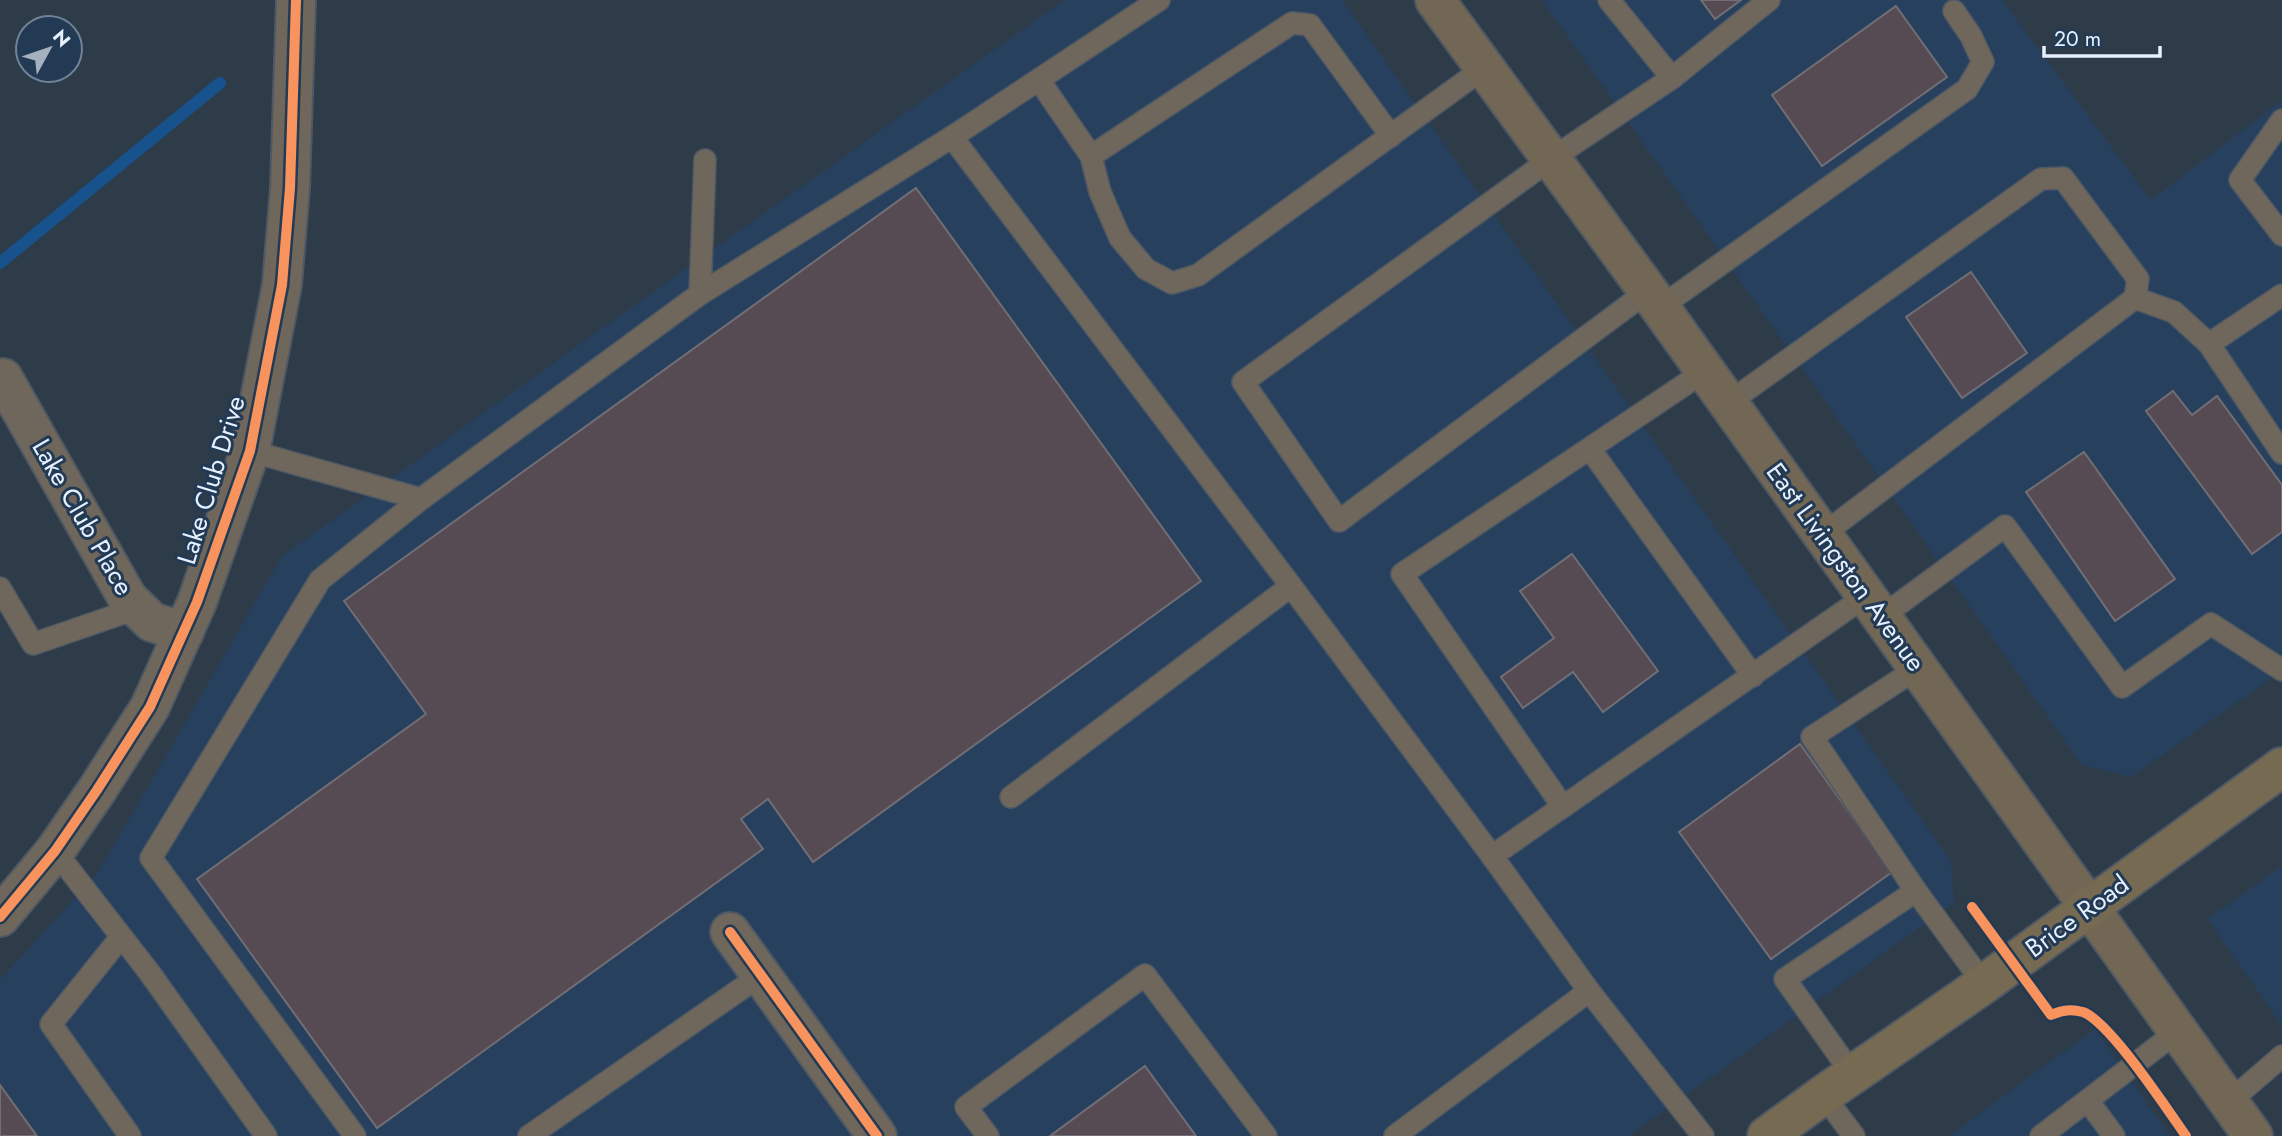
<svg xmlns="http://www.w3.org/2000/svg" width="2282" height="1136" font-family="Jost,sans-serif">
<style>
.built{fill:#26405d}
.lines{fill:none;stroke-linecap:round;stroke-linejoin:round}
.stream{stroke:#17528c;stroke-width:12}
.building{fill:#564a53;stroke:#716e75;stroke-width:2}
.lane-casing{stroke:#4e5864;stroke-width:24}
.street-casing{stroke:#4e5864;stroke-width:42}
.secondary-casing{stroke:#4e5864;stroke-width:42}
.primary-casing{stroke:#4e5864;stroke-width:42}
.lane{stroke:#6f675b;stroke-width:21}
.street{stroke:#6f675b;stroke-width:38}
.secondary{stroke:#726655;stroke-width:38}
.primary{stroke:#776a53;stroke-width:38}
.cycleway-casing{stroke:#233a54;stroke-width:15}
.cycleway{stroke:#f8935d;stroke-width:10}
.labels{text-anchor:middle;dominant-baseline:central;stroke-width:6;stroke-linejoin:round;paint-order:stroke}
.street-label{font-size:26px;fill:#e6f1ff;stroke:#233a54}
</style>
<rect width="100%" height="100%" fill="#2e3b49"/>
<g class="built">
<path d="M1064 0H1342L1951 861 1954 903 1629 1136H0V980L99 871 282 556Z"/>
<path d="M1542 0H2002L2151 200 2282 100V671L2131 777 2082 765Z"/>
<path d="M2282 866V1026L2208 919Z"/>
<path d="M2095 1029 2170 1136H1949Z"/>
</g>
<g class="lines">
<path class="stream" d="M0 263 220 83"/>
</g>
<g class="building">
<path d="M1701 0H1741L1715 19Z"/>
<path d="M1896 6 1947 77 1822 166 1772 95Z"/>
<path d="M916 188 1201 581 813 862 768 799 741 819 763 849 377 1128 197 879 426 714 344 601Z"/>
<path d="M1971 272 2027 353 1962 398 1906 317Z"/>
<path d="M2173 391 2192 415 2217 396 2282 485V532L2252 554 2146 411Z"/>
<path d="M2084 452 2175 579 2115 621 2026 492Z"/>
<path d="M1572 554 1658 671 1603 712 1573 672 1523 708 1501 677 1554 638 1520 591Z"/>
<path d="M1800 744 1892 872 1771 959 1679 832Z"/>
<path d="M1145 1066 1196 1136H1050Z"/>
<path d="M0 1085 37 1136H0Z"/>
</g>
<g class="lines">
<defs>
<g id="lane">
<path d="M1609 0 1672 78 1769 0"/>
<path d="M1039 80 1091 156 1100 192 1120 238 1146 269 1172 283 1198 275 1484 68"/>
<path d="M2282 120 2240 180 2282 235"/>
<path d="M952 137 1291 586 1011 797"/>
<path d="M1091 156 1292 23 1310 25 1391 136"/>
<path d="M1648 291 1339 521 1243 382 1551 159 1672 78"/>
<path d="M700 294 705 160"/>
<path d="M2282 295 2209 344 2282 453"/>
<path d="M2135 298 2174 312 2209 344"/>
<path d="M1659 308 1967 89 1983 62 1971 36 1954 11"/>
<path d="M1728 403 2041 179 2063 178 2138 279 2135 298 1822 535"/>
<path d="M1590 449 1753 676"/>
<path d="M250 451 421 499"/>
<path d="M1291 586 1492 856"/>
<path d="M0 588 33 644 138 608"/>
<path d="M1881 617 2005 526 2122 687 2211 624 2282 670"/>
<path d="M1918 668 1812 737 1916 891 1984 984"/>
<path d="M1563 807 1402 574 1705 371"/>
<path d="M55 851 149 972 266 1136"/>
<path d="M121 937 51 1024 130 1136"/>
<path d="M1853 1075 1785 979 1916 891"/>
<path d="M1823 1095 1854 1136"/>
<path d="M2088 1101 2114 1136"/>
<path d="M2229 1102 2282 1056"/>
<path d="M355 1136 151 858 320 580 421 499 700 294 952 137 1159 0"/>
<path d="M529 1136 761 975"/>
<path d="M988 1136 966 1107 1145 975 1266 1136"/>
<path d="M1395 1136 1589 991"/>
<path d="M1703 1136 1589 991 1492 856 1866 596"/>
<path d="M2041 1136 2178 1031"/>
</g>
<g id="street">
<path d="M3 378 128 599 152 622 184 632"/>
<path d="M0 917 55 851 97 790 150 707 197 602 250 451 282 285 290 188 296 0"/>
<path d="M730 932 877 1136"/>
</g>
<path id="secondary" d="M1435 0 1648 291 2253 1136"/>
<path id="primary" d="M1767 1136 1823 1095 1984 984 2282 767"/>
</defs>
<use href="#lane" class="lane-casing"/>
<use href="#street" class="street-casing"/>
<use href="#secondary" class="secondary-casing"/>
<use href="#primary" class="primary-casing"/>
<use href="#lane" class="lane"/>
<use href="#street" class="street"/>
<use href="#secondary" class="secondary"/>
<use href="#primary" class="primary"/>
<defs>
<g id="cycleway">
<path d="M1972 907 2051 1015C2063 1010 2071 1009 2083 1012 2110 1022 2167 1109 2186 1136"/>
<path d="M0 917 55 851 97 790 150 707 197 602 250 451 282 285 290 188 296 0"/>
<path d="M730 932 877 1136"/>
</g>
</defs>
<use href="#cycleway" class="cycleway-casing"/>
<use href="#cycleway" class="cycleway"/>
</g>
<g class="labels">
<g class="street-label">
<text transform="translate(211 480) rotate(-73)">Lake Club Drive</text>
<text transform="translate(83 517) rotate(60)">Lake Club Place</text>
<text transform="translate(1846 567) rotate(54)">East Livingston Avenue</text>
<text transform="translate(2077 916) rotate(-36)">Brice Road</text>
</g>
</g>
<g transform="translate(49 49) rotate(50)"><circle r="33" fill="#233a54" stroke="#718398" stroke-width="2"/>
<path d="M0-5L12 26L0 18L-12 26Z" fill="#a6b1bf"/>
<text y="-10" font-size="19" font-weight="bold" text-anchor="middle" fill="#e6f1ff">N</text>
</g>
<path d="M2044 46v10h116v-10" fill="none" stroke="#e6f1ff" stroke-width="3.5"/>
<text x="2054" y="46" font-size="21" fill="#e6f1ff" stroke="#233a54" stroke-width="5" paint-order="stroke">20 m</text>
</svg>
